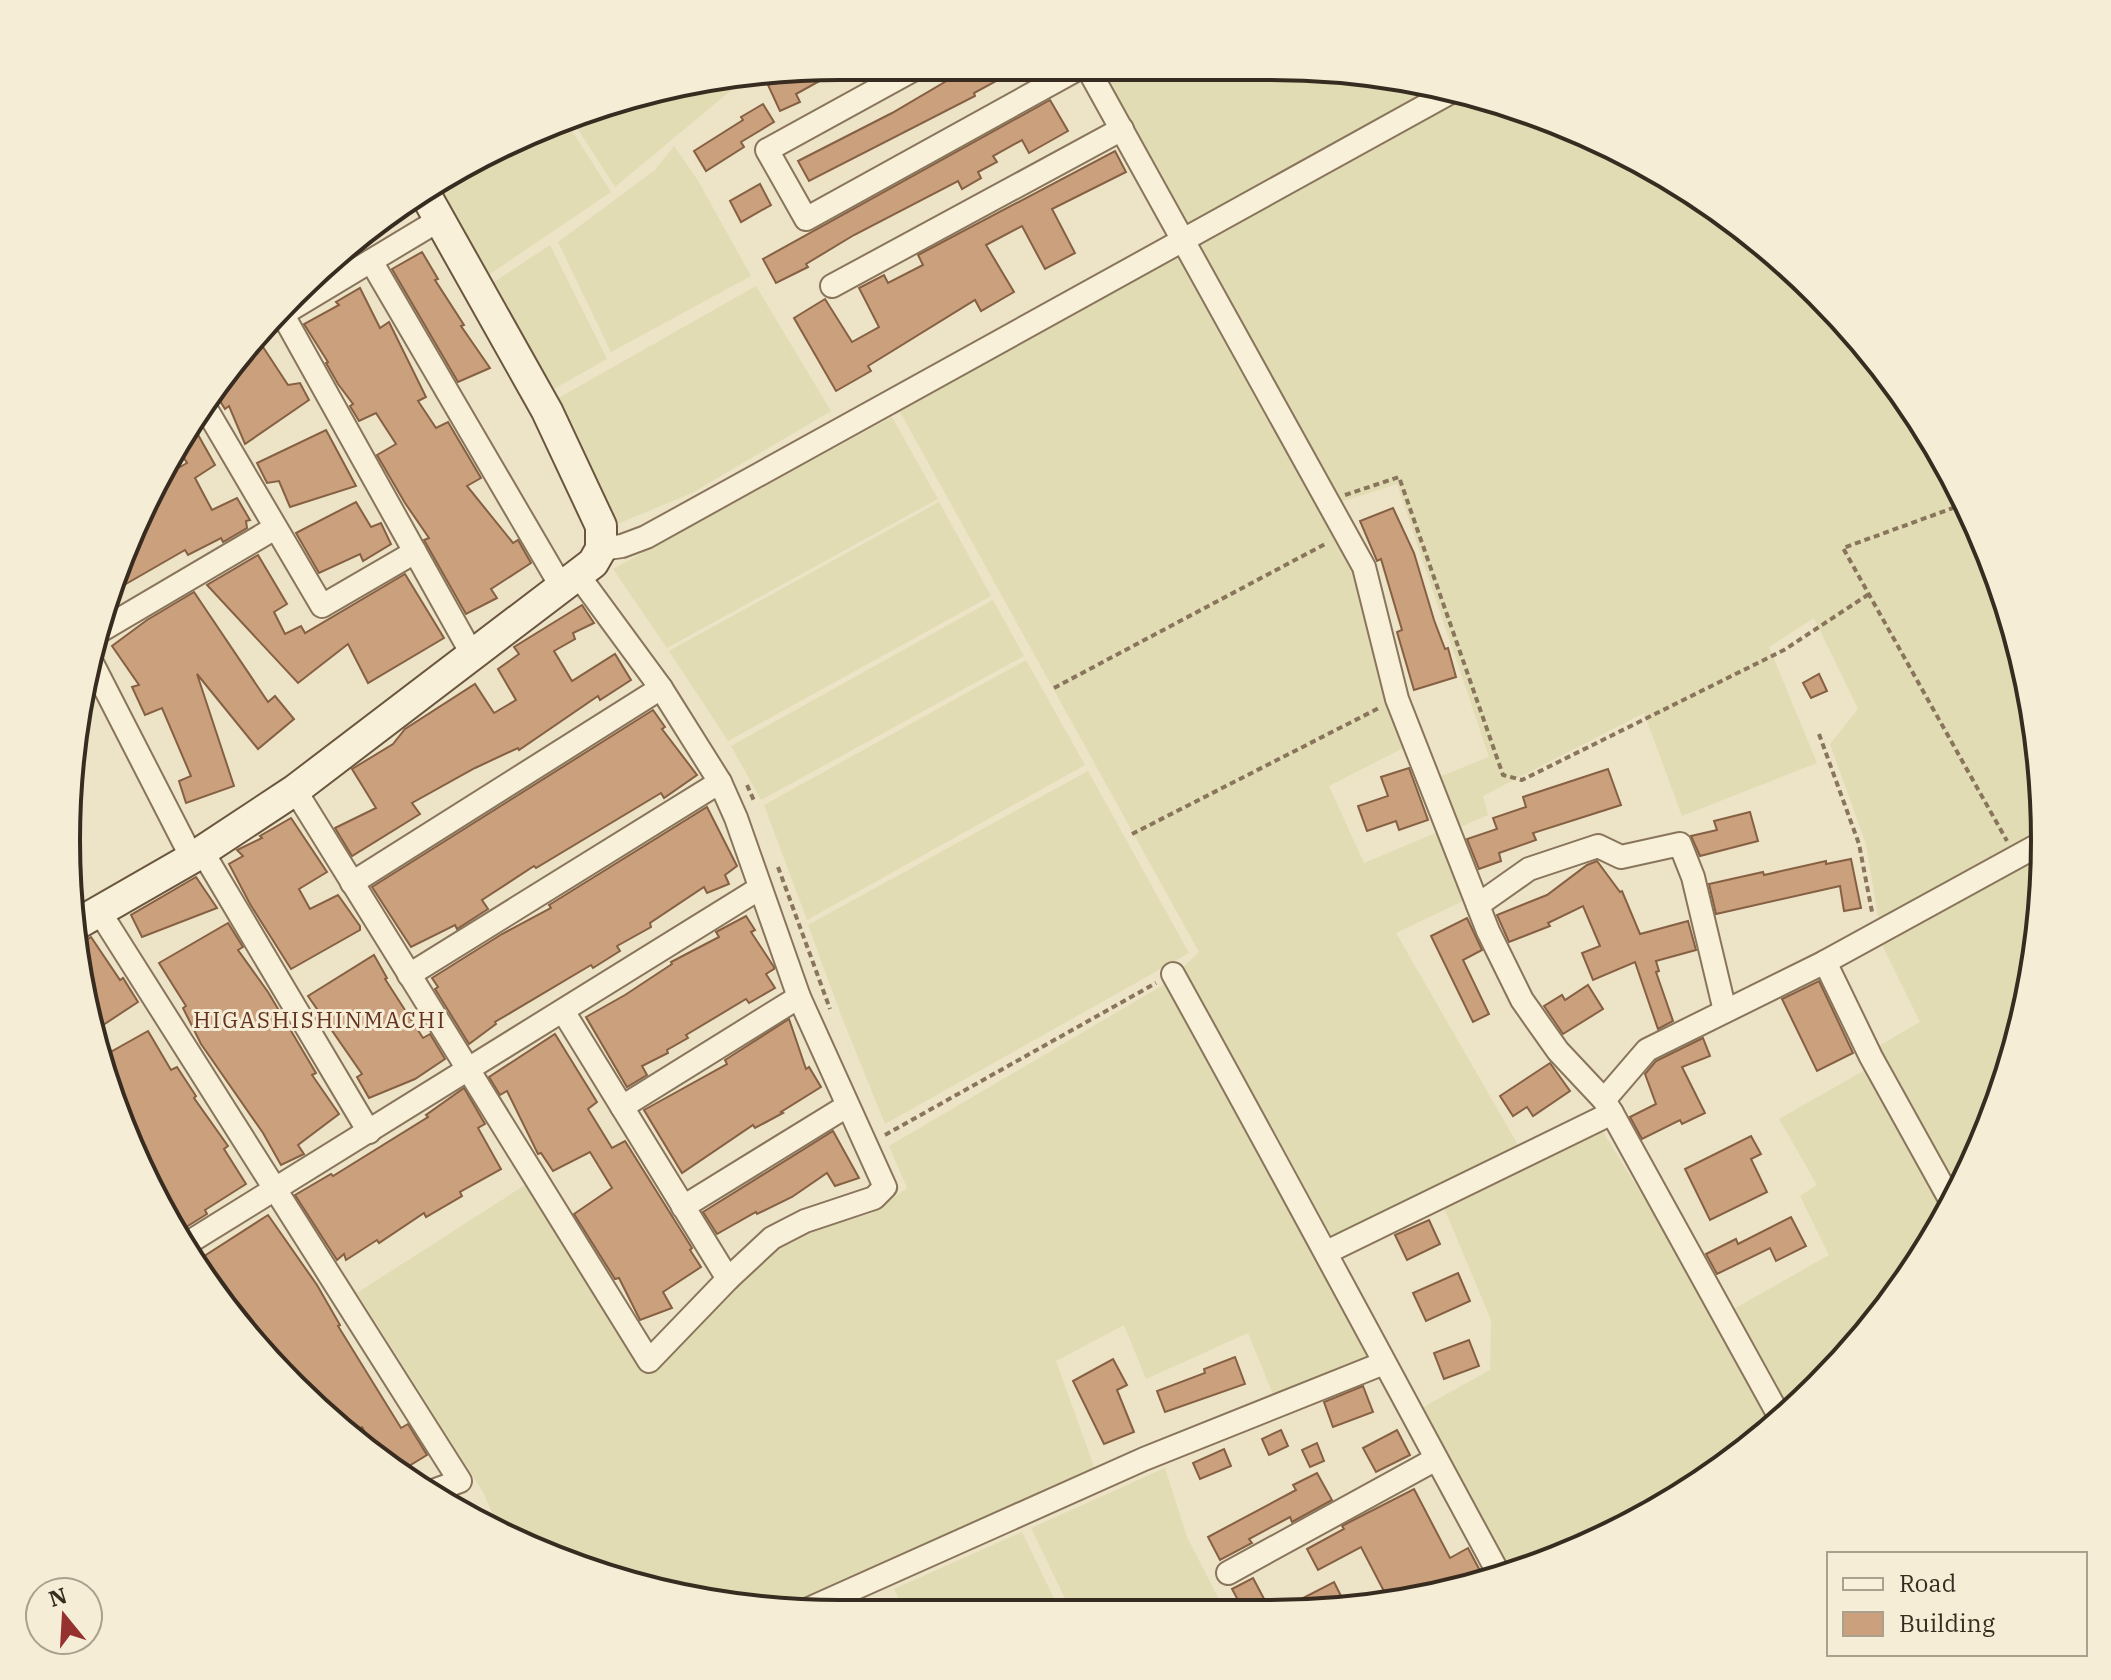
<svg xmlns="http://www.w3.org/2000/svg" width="2111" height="1680" font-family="'IBM Plex Serif',serif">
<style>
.farmland{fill:#e2dcb4;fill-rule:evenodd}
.building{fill:#caa07d;stroke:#866043;stroke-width:2}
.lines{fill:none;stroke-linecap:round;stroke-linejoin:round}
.street-casing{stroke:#88755c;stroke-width:26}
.secondary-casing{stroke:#6a563f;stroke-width:34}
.path{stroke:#88755c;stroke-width:4;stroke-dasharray:6 4;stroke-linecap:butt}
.street{stroke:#f8f0d9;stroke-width:22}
.secondary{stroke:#f8f0d9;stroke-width:30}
.labels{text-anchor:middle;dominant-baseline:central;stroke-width:6;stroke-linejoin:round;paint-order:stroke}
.neighbourhood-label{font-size:22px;letter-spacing:2px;fill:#643120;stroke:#f5edd5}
.rim{fill:none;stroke:#382c20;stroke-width:4}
</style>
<rect width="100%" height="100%" fill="#ede3c6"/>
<g class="farmland">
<path d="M1094 67 1321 68 1520 107 1658 170 1781 258 1853 330 1942 453 2004 592 2038 739 2043 891 2019 1041 1965 1183 1885 1312 1781 1422 1658 1511 1507 1573 1418 1410 1490 1370 1491 1320 1437 1191 1329 1241 1385 1353 1275 1399 1248 1333 1146 1379 1124 1325 1056 1361 1096 1472 790 1609 689 1599 543 1555 500 1530 483 1492 357 1293 525 1185 649 1373 788 1237 870 1214 907 1188 889 1146 1165 984 1199 952 899 410 1192 248ZM1397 484 1489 757 1439 777 1458 828 1488 815 1483 796 1644 713 1682 816 1817 763 1769 647 1814 618 1858 709 1830 744 1866 844 1883 947 1920 1022 1877 1047 1879 1062 1779 1119 1817 1185 1800 1196 1829 1255 1718 1318 1600 1127 1529 1164 1396 933 1463 901 1438 832 1364 863 1329 786 1409 745 1358 569 1322 508Z"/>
<path d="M746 78 615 187 572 120 640 92Z"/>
<path d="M567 123 611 192 484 278 435 191 487 156Z"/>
<path d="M674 146 697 179 751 276 611 352 558 242 655 170Z"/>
<path d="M550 245 607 359 550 391 491 284Z"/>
<path d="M756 286 831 411 692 493 615 525 555 400Z"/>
<path d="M892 417 938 499 667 648 613 569Z"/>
<path d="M939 502 991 596 728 741 669 651Z"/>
<path d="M993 600 1024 656 761 800 731 746Z"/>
<path d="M1026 660 1085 765 807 920 764 805Z"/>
<path d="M1088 771 1189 953 885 1124 841 1015 808 925Z"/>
<path d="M1165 1468 1187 1537 1226 1613H1072L1031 1528Z"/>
<path d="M1022 1532 1061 1613 906 1614 894 1589Z"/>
</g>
<g class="building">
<path d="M840 66 845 67 796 94 800 102 780 111 768 85 797 72Z"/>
<path d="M972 66 1022 67 974 93 975 96 809 181 798 161 892 113Z"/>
<path d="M1050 100 1068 131 1029 153 1022 140 993 156 997 162 978 172 981 178 962 189 958 181 854 235 806 264 808 267 776 283 763 259Z"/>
<path d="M763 104 774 122 741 142 744 147 706 171 694 151 743 120 741 117Z"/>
<path d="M1115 151 1126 172 1052 209 1075 253 1045 269 1022 226 986 245 1014 292 981 311 975 300 868 366 871 371 836 391 794 318 825 299 852 342 879 327 859 288 884 275 888 283 923 265 918 255Z"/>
<path d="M760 184 771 205 741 222 730 201Z"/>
<path d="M422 252 438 279 435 280 464 325 461 326 490 368 458 382 392 269Z"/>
<path d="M360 288 380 328 389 322 426 397 418 401 436 428 448 422 481 478 467 486 513 543 518 540 531 563 491 589 497 598 466 614 424 540 429 538 405 503 377 455 396 444 376 413 359 421 350 406 353 404 338 384 326 363 328 362 304 324 339 305 336 302Z"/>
<path d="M261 344 288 385 300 383 309 400 245 444 229 406 225 409 215 393 234 370 245 363 242 358 247 352Z"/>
<path d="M192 424 215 465 195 478 212 510 237 498 250 520 246 521 247 528 223 542 221 538 188 555 185 550 112 592 159 479 187 463 176 445Z"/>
<path d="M326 430 356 486 290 507 279 481 267 483 257 463Z"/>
<path d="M356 502 371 527 381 523 391 544 363 561 360 554 319 573 296 533Z"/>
<path d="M1393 508 1414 553 1434 620 1445 649 1448 648 1456 677 1414 690 1397 632 1402 630 1381 559 1377 561 1360 521Z"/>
<path d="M258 555 287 604 274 612 285 634 301 626 305 633 405 574 444 638 368 683 348 644 298 683 207 585Z"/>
<path d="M194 592 268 702 275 696 294 719 258 749 197 674 234 786 186 803 179 781 191 776 162 708 145 715 132 687 139 685 112 646 147 620Z"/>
<path d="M582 605 594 623 573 633 575 639 554 651 572 681 615 654 631 680 600 700 598 696 519 750 518 748 475 768 412 803 420 814 352 856 335 828 376 808 352 769 393 744 405 729 475 684 494 713 516 700 498 669 519 654 514 647Z"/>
<path d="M1819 674 1827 691 1811 698 1803 683Z"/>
<path d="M653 710 665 727 662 729 697 775 664 798 661 793 536 868 534 866 482 900 488 909 457 929 455 925 411 947 372 887Z"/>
<path d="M1409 768 1428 820 1399 830 1396 821 1367 831 1358 806 1388 796 1381 777Z"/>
<path d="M1608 769 1621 805 1533 833 1536 840 1499 853 1501 861 1479 869 1467 839 1497 829 1493 818 1526 807 1523 797Z"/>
<path d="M707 807 737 866 725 875 729 884 707 893 704 887 650 923 651 927 617 946 620 951 593 968 591 965 495 1022 496 1024 469 1044 435 989 438 987 432 978 502 934 551 908 549 905Z"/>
<path d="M1750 812 1758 841 1700 856 1691 836 1717 830 1714 821Z"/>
<path d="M291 818 327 872 299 889 310 909 338 895 360 926V930L291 969 250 904 229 864 243 856 237 850 262 838 260 836Z"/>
<path d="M1851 859 1861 908 1844 911 1840 886 1716 914 1709 884 1763 872 1764 875 1826 861V864Z"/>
<path d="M1597 861 1620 892 1622 891 1640 934 1688 921 1696 950 1656 961 1659 971 1656 972 1673 1021 1658 1029 1635 962 1593 980 1582 953 1600 946 1583 906 1548 923 1550 926 1509 942 1497 915 1547 895 1587 865Z"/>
<path d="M196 877 217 908 142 937 131 915Z"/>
<path d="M746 916 755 930 751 932 774 967V969L766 974 775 988 749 1003 746 999 686 1035 688 1038 667 1050 668 1053 642 1066 647 1075 627 1087 586 1017 625 995 672 964 671 962 719 937 716 932Z"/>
<path d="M1467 918 1482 950 1463 960 1489 1014 1473 1022 1431 936Z"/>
<path d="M228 923 243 947 238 950 268 992 316 1073 312 1075 339 1114 298 1145 304 1154 281 1165 263 1133 201 1044 183 1008 186 1006 159 963Z"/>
<path d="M91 937 120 980 123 978 138 1002 91 1033 80 944Z"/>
<path d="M374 955 387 978 385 979 423 1038 430 1034 445 1059 415 1079 369 1098 357 1077 362 1074 308 996Z"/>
<path d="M1819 981 1853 1053 1817 1071 1782 999Z"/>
<path d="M1588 985 1603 1009 1563 1034 1544 1006 1562 995 1565 1000Z"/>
<path d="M789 1019 806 1069 809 1067 821 1087 781 1112 783 1113 755 1128 753 1125 682 1173 644 1110 727 1064 725 1060Z"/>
<path d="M148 1031 171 1070 177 1067 196 1096 194 1098 228 1146 224 1149 246 1184 205 1210 207 1214 175 1234 169 1226 100 1058Z"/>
<path d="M555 1034 597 1102 588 1109 612 1148 625 1141 692 1248 690 1250 701 1267 663 1292 672 1308 640 1320 619 1278 615 1279 574 1214 612 1188 590 1152 553 1171 541 1153 538 1154 507 1091 500 1095 489 1077Z"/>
<path d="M1703 1038 1710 1056 1682 1067 1705 1113 1682 1124 1680 1120 1642 1139 1630 1117 1656 1104 1645 1074 1656 1061Z"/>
<path d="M1550 1063 1570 1091 1533 1116 1527 1107 1513 1116 1500 1096Z"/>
<path d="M464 1088 485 1124 478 1128 501 1169 460 1192 462 1196 426 1217 424 1213 379 1243 377 1240 346 1260 344 1254 337 1260 295 1195 331 1174 333 1176 428 1117 426 1115Z"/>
<path d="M833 1131 859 1178 835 1186 827 1173 792 1197 757 1214 756 1212 717 1234 703 1212Z"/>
<path d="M1751 1136 1761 1154 1751 1159 1767 1192 1710 1220 1685 1169Z"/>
<path d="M268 1215 317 1285 340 1325 338 1326 401 1428 408 1424 427 1455 399 1472 382 1462 362 1427 348 1435 258 1350 195 1262Z"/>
<path d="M1791 1217 1806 1246 1776 1261 1770 1248 1717 1274 1706 1254 1736 1239 1738 1244Z"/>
<path d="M1429 1220 1440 1244 1407 1260 1395 1235Z"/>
<path d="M1458 1273 1470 1301 1426 1321 1413 1293Z"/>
<path d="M1469 1340 1479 1366 1444 1379 1434 1353Z"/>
<path d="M1235 1357 1245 1384 1165 1412 1157 1391 1205 1373 1204 1369Z"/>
<path d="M1113 1359 1127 1385 1117 1390 1134 1432 1104 1444 1073 1381Z"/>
<path d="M1363 1386 1373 1412 1333 1427 1324 1402Z"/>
<path d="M1281 1430 1288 1446 1269 1455 1262 1439Z"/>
<path d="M1397 1430 1410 1455 1376 1472 1363 1448Z"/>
<path d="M1317 1443 1324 1461 1310 1467 1302 1450Z"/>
<path d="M1224 1449 1231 1466 1200 1479 1193 1463Z"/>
<path d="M1317 1473 1332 1500 1292 1522 1290 1517 1249 1539 1252 1543 1220 1560 1208 1537 1296 1490 1293 1485Z"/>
<path d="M1414 1489 1450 1558 1468 1548 1486 1582 1470 1588 1466 1581 1445 1592 1389 1601 1361 1547 1318 1570 1307 1549 1344 1529 1342 1526Z"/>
<path d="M1253 1578 1271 1612 1245 1613 1232 1589Z"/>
<path d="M1334 1582 1347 1608 1322 1612H1276Z"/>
</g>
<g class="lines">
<defs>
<g id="street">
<path d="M920 66 767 150 806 219 1081 67"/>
<path d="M1087 67 1364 567 1397 699 1488 931 1522 1000 1558 1051 1604 1100 1612 1113 1782 1421"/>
<path d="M371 261 561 586"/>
<path d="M832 286 1122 129"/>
<path d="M283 315 415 552"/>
<path d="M271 321 439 220"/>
<path d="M205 407 322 606 415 552 472 654"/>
<path d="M601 549 622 546 646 537 1449 93"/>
<path d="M95 634 275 528"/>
<path d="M90 659 192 858"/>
<path d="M295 790 649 1361 728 1279 772 1238 805 1221 874 1198 885 1187 799 997 736 818 720 782 661 688 578 575"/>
<path d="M202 851 369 1132"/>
<path d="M352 883 661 688"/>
<path d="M1478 905 1529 869 1598 846 1621 857 1680 844 1693 877 1725 1011"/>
<path d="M99 911 460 1481 433 1491"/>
<path d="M1825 962 1871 1057 1952 1203"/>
<path d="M1173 974C1284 1174 1391 1375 1500 1576"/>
<path d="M409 975 720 782"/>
<path d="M563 1011 728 1279"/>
<path d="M1604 1100 1647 1050 1825 962 2042 843"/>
<path d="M622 1107 799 997"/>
<path d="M683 1207 847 1106"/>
<path d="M183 1246 760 888"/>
<path d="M1327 1252 1612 1113"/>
<path d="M1228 1573 1436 1459"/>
<path d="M804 1611 1144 1459 1384 1363"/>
</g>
<path id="secondary" d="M77 924 192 858 295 790 593 563 601 549V526L547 411 424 192"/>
</defs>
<use href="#street" class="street-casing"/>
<use href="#secondary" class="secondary-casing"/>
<g class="path">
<path d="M1345 495 1399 477 1503 775 1522 780 1784 650 1869 594"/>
<path d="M1964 504 1843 548 2007 841"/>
<path d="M1054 688 1327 543"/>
<path d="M1819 734 1859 844 1872 912"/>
<path d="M747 785 755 803"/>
<path d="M1132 834 1379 708"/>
<path d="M778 867 830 1009"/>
<path d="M885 1135 1156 983"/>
</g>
<use href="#street" class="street"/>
<use href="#secondary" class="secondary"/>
</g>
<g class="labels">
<g class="neighbourhood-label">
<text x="320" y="1019">HIGASHISHINMACHI</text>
</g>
</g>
<path d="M0 0H2111V1680H0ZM840 80H1271A760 760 0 0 1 2031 840V840A760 760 0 0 1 1271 1600H840A760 760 0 0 1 80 840V840A760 760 0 0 1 840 80Z" fill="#f5edd5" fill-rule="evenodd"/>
<path class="rim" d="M840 80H1271A760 760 0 0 1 2031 840V840A760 760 0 0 1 1271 1600H840A760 760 0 0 1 80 840V840A760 760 0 0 1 840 80Z"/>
<rect x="1827" y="1552" width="260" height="104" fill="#f5edd5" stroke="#a9a08d" stroke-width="2"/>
<rect x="1843" y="1578" width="40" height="12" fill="#f8f0d9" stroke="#a9a08d" stroke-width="2"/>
<text x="1899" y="1592" font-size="24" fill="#382c20">Road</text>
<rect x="1843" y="1612" width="40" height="24" fill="#caa07d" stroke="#a9a08d" stroke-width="2"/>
<text x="1899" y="1632" font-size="24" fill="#382c20">Building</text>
<g transform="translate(64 1616) rotate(342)"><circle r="38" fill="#f5edd5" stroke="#a9a08d" stroke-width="2"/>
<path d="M0-6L14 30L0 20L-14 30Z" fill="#95312e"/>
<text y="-12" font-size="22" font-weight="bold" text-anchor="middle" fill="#382c20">N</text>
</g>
</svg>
